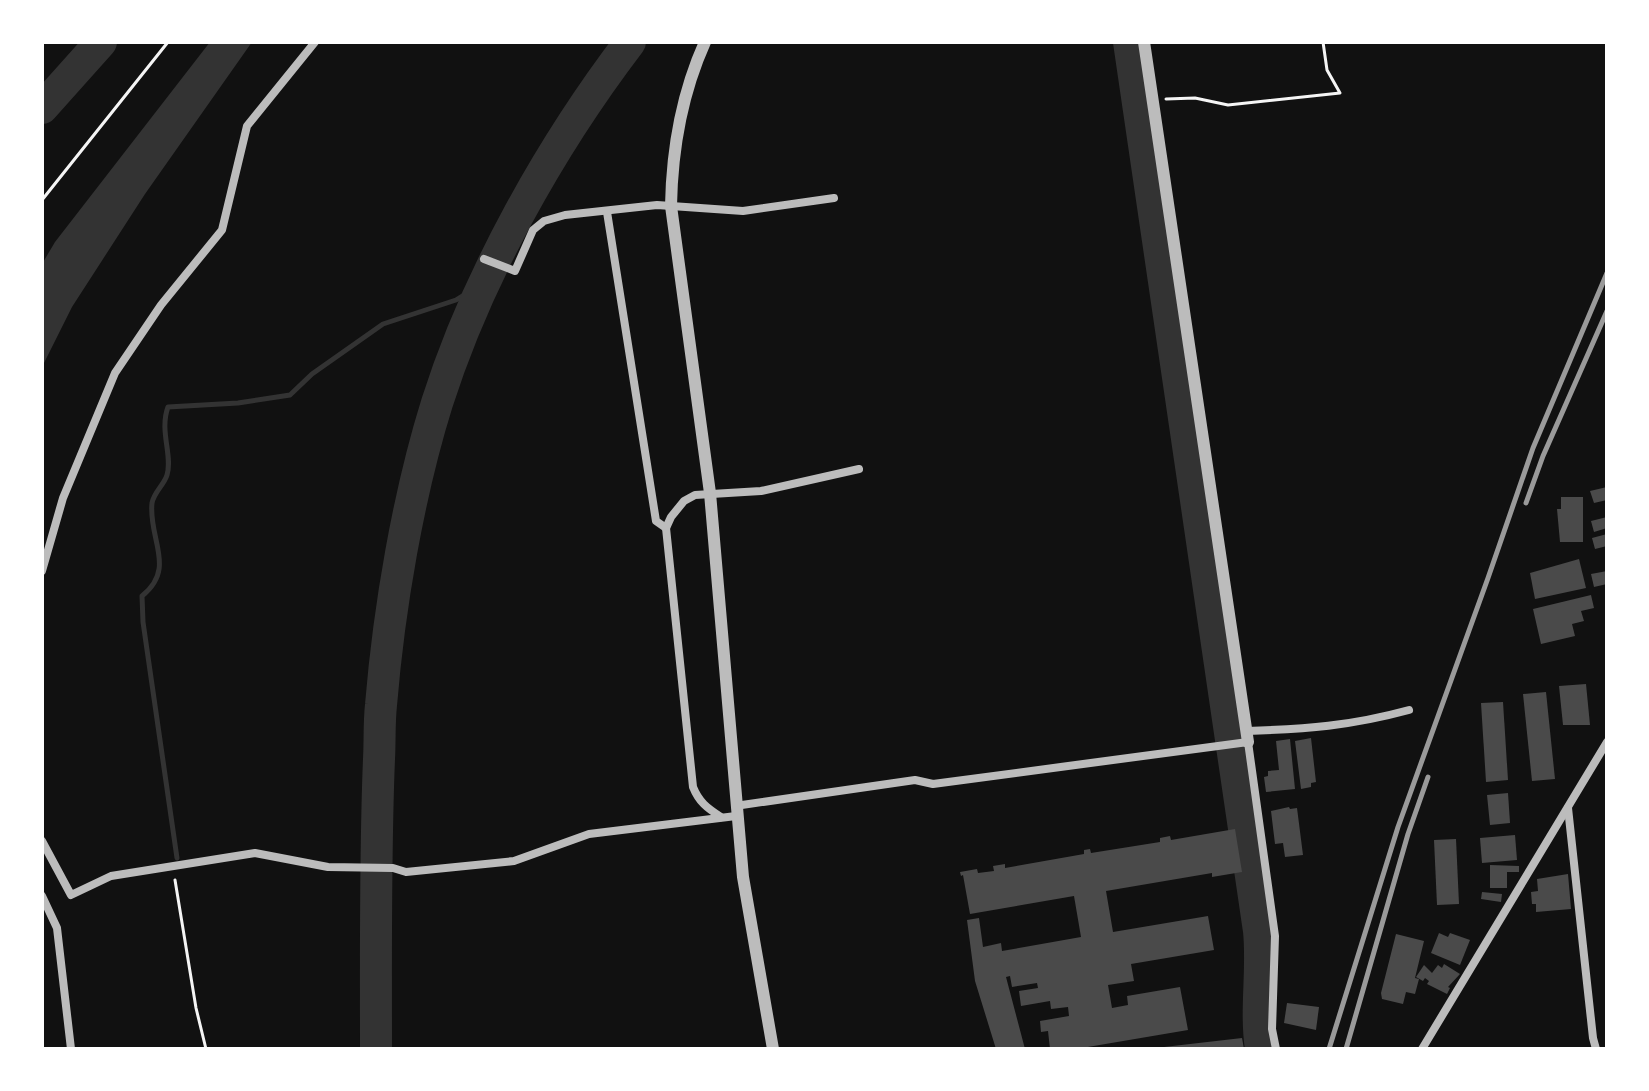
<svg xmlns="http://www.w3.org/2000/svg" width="1649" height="1091" font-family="Karla,sans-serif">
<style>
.water{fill:#333}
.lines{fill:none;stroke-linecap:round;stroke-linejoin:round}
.stream{stroke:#333;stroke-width:5}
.river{stroke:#333;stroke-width:32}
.building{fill:#4a4a4a}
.path{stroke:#f5f5f5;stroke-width:3}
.minor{stroke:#bcbcbc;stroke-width:8}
.tertiary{stroke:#bcbcbc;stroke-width:12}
.rail{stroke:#9a9a9a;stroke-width:5}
</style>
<rect width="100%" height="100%" fill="#111"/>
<path class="water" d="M210 42H252L145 194 72 307 42 367V264L55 242Z"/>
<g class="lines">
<path class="stream" d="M177 858 143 622 142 596C177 568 148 539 152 503 154 492 164 485 167 475 173 456 159 431 168 407L238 403 290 395 312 374 383 324 456 300 488 280"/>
<g class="river">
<path d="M1129 42 1259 931C1263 971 1255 1009 1261 1049"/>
<path d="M42 108 101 42"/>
<path d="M376 1049C376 952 375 856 379 759 380 741 379 723 381 705 389 608 408 496 437 403 477 277 550 147 630 42"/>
</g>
</g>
<g class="building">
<path d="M1607 487V500L1594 503 1590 491Z"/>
<path d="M1561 497H1583V542H1560L1557 509H1561Z"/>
<path d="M1607 517V528L1594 532 1591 521Z"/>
<path d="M1607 534V546L1595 549 1592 538Z"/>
<path d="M1579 559 1586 588 1535 599 1530 573Z"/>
<path d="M1607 571V584L1594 587 1591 574Z"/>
<path d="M1591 595 1594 608 1581 611 1584 621 1572 624 1575 636 1541 644 1533 609Z"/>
<path d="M1586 684 1590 725H1563L1559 686Z"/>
<path d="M1546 692 1555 779 1532 781 1523 694Z"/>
<path d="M1503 702 1508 780 1486 782 1481 703Z"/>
<path d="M1311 738 1316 782 1311 783V787L1301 789 1295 741Z"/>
<path d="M1290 739 1295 789 1266 792 1264 777 1268 776V771L1279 770 1276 741Z"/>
<path d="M1508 793 1510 823 1490 825 1487 795Z"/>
<path d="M1289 807 1290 809 1297 808 1303 855 1285 857 1283 843 1275 844 1271 811Z"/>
<path d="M1235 829 1242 872 1212 877V873L1106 891 1113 932 1208 916 1214 950 1131 964 1134 981 1108 985 1112 1008 1128 1005 1127 996 1180 987 1188 1030 1076 1049H1050L1048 1031 1041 1032 1040 1021 1069 1016 1068 1007 1051 1009 1050 1001 1021 1006 1019 991 1038 988 1037 983 1012 987 1010 976 1006 977 1025 1049H996L975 981 967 920 979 918 983 947 1001 943 1002 951 1081 937 1074 896 970 914 963 875 961 876 960 872 977 869 978 873 994 871 993 866 1005 864V868L1084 854V850L1090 849 1091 853 1160 842V838L1170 836 1171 840Z"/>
<path d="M1515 835 1517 860 1482 863 1480 838Z"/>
<path d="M1456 839 1459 904 1437 905 1434 840Z"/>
<path d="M1490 865 1519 866V872H1507V888H1490Z"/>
<path d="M1568 874 1571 909 1536 912V904H1532L1531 892 1538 891 1537 879Z"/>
<path d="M1482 892 1502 894 1501 902 1481 899Z"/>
<path d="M1439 933 1448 937 1450 933 1470 940 1460 965 1431 953Z"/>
<path d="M1396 934 1424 941 1415 978 1419 979 1415 994 1406 992 1403 1004 1382 999 1381 993Z"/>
<path d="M1444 964 1460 974 1448 987 1450 988 1447 994 1427 984 1429 981 1425 978 1423 981 1416 977 1424 965 1432 973 1438 965 1442 968Z"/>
<path d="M1287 1003 1319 1007 1316 1030 1284 1023Z"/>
<path d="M1242 1038 1244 1049H1164V1047Z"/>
</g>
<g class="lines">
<g class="path">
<path d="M1166 99 1195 98 1228 105 1340 93 1327 70 1323 42"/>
<path d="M42 200 168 42"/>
<path d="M175 880 196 1008 206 1049"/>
</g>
<g class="minor">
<path d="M607 212 656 521 666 528"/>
<path d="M484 259 515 271 533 230 544 221 565 215 657 205 743 211 834 198"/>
<path d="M42 571 63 498 115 373 161 305 222 230 247 126 315 42"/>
<path d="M1247 731C1307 729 1350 726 1409 710"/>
<path d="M735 806 915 780 933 784 1248 742 1275 936 1272 1029 1276 1049"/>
<path d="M1568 808 1593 1038 1596 1049"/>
<path d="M721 817C707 808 699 802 693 787L666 528 671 517 684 501 695 495 761 491 859 469"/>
<path d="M42 841 71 895 111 876 255 853 328 867 393 868 406 872 514 861 589 834 736 816"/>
<path d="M42 896 57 928 71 1049"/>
<path d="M1422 1049 1607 742"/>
</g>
<g class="tertiary">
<path d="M705 42C682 93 672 150 671 206L710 493 743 877 773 1049"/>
<path d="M1144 42 1248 742"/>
</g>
<g class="rail">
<path d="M1526 503 1543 456 1607 311"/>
<path d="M1329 1049 1398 827 1488 578 1533 448 1607 273"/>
<path d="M1346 1049 1408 834 1428 777"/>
</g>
</g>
<rect width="1649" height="1091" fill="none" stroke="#ffffff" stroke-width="88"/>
</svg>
